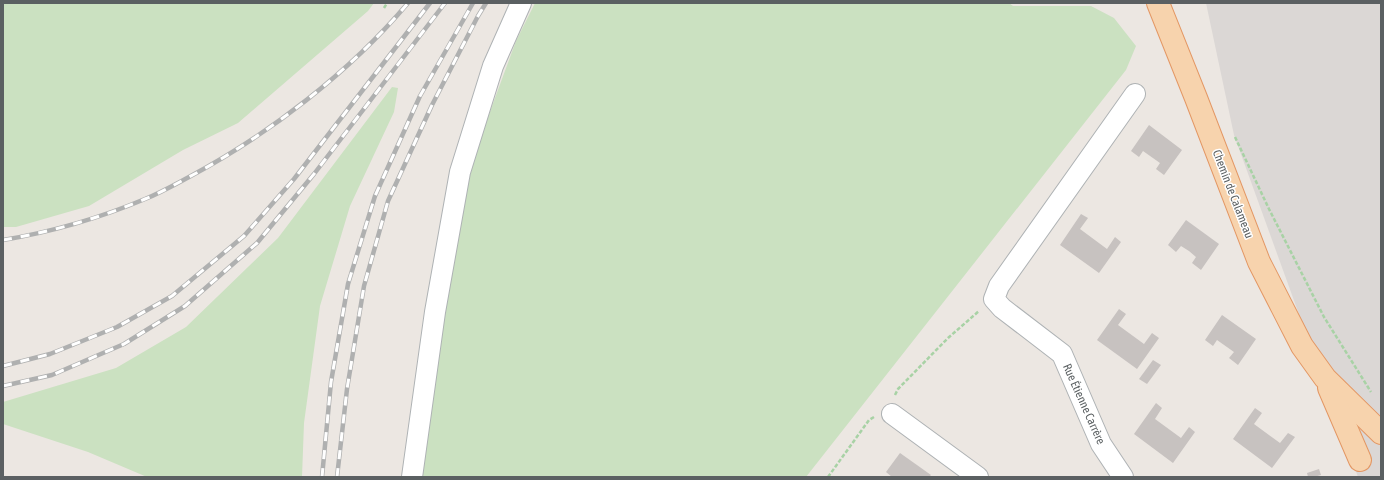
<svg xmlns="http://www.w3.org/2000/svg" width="1384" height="480" font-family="'Asap Condensed',sans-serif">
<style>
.industrial{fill:#dbd7d5}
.green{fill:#cbe1c1}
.building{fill:#c7c2c0}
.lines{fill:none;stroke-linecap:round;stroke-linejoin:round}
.minor-casing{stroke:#aeb2b4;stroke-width:22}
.major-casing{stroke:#e39764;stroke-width:24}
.path{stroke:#a8d2a5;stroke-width:2.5;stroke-dasharray:4 2;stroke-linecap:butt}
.minor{stroke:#fff;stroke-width:20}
.major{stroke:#f7d3ad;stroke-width:22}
.rail-casing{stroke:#afb0b0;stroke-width:4.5}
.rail{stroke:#fff;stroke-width:3;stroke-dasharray:9;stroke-linecap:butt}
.labels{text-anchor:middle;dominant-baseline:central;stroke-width:3;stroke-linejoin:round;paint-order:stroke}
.street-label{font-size:12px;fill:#5b6062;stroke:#fff}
</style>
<rect width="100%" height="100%" fill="#ece7e2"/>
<path class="industrial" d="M1206 3H1381V477H1358L1234 135Z"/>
<g class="green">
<path d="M3 3H374L368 11 238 123 183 150 89 206 16 227H3Z"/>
<path d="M535 3H1009L1013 6H1091L1114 18 1136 46 1126 70 806 477H416L447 258 481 136 516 41Z"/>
<path d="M392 87 398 88 394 112 350 206 320 306 304 423 302 477H147L88 452 3 424V402L116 368 186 327 278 238Z"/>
</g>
<g class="building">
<path d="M1149 125 1182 150 1164 175 1156 169 1160 163 1143 151 1139 157 1131 151Z"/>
<path d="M1081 214 1088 218 1080 229 1107 249 1115 237 1121 242 1099 273 1060 245Z"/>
<path d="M1186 220 1219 244 1201 270 1192 263 1196 257 1189 251 1181 246 1176 252 1168 245Z"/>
<path d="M1119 309 1126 314 1118 325 1144 344 1152 333 1159 338 1137 369 1097 340Z"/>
<path d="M1222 315 1256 339 1238 365 1229 358 1234 352 1217 340 1213 346 1205 340Z"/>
<path d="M1153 360 1161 365 1147 384 1139 379Z"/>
<path d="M1156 403 1162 408 1155 419 1181 438 1189 427 1195 432 1173 463 1134 434Z"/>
<path d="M1255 408 1262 413 1254 424 1280 443 1288 433 1295 437 1272 468 1233 439Z"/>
<path d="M900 453 931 475 929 477H892L886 472Z"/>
<path d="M1319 469 1321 475 1314 477H1308L1307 473Z"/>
</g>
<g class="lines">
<defs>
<g id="minor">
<path d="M892 414 978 477"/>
<path d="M412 477 435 312 460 172 493 66 521 3"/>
<path d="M1123 477 1101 444 1062 354 1002 308 994 299 999 286 1135 94"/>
</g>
<g id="major">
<path d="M1158 3 1196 98 1259 262 1302 346 1325 378 1381 433"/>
<path d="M1329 388 1360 460"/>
</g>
</defs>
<use href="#minor" class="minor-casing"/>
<use href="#major" class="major-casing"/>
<g class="path">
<path d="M384 8 387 3"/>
<path d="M1235 137 1269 209 1324 317 1371 392"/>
<path d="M895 395 898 389 948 338 979 311"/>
<path d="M828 477 869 420 874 417"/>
</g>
<use href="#minor" class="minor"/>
<use href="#major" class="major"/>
<defs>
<g id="rail">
<path d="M3 240C51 232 100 218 145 199 160 193 174 185 189 177 268 135 350 72 408 3"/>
<path d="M3 366 50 354 117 327 172 296 244 236 294 179 430 3"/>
<path d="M3 386 52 375 124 344 185 306 257 243 314 174 445 3"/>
<path d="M322 477 331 382 348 284 375 196 420 96 473 3"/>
<path d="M337 477 347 389 364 286 388 201 432 105 478 16 486 3"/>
</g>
</defs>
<use href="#rail" class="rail-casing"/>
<use href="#rail" class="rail"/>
</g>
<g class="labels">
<g class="street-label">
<text transform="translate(1233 194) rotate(69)">Chemin de Calameau</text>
<text transform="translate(1084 404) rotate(66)">Rue Étienne Carrère</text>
</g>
</g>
<rect width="1384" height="480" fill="none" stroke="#5b6062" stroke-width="8"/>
</svg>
